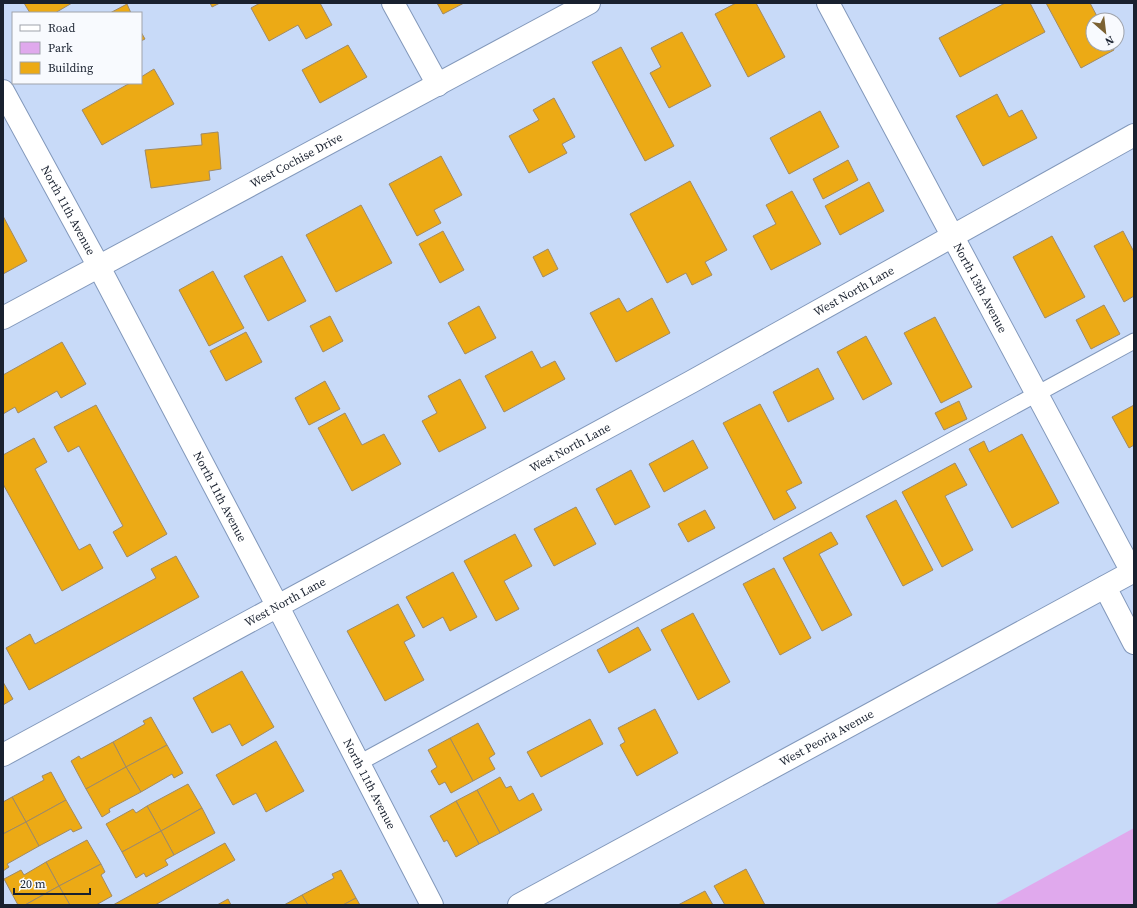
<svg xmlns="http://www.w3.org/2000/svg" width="1137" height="908" font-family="'Source Serif 4',serif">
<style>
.green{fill:#e0a9ed}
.building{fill:#ecaa15;stroke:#a08a65}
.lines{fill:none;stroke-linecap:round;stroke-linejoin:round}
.lane-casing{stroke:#8298bb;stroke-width:17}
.street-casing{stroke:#8298bb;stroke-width:24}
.secondary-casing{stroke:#8298bb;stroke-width:24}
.lane{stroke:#fff;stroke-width:15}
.street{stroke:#fff;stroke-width:22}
.secondary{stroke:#fff;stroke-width:22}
.labels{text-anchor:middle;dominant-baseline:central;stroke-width:3.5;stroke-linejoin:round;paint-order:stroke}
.street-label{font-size:12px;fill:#19212f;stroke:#f8fafe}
</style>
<rect width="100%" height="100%" fill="#c8daf8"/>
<path class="green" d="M1134 828V905H994Z"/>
<g class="building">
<path d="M24 3H72L55 13H30Z"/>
<path d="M210 3H220L212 7Z"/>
<path d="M260 3H320L332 25 306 39 298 25 269 41 251 8Z"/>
<path d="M437 3H464L443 14Z"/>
<path d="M736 3H756L785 57 748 77 715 14Z"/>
<path d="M1005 3H1030L1045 32 960 77 939 38Z"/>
<path d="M1046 3H1090L1099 20H1093V44H1111L1114 50 1081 68Z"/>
<path d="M127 4 131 13H110Z"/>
<path d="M141 32 145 39 141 41Z"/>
<path d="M682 32 711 86 669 108 650 73 661 67 651 48Z"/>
<path d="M348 45 367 77 320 103 302 70Z"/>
<path d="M621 47 674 146 645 161 592 62Z"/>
<path d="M154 69 174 104 102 145 82 110 130 83H141V77Z"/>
<path d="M997 94 1009 117 1022 110 1037 138 983 166 956 116Z"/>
<path d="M554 98 575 137 562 144 567 153 529 173 509 136 539 120 533 110Z"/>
<path d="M820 111 839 147 789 174 770 138Z"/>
<path d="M218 132 221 169 209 171 210 180 151 188 145 150 202 145 201 134Z"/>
<path d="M441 156 462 195 434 210 441 223 417 236 389 184Z"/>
<path d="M848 160 858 180 823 199 813 179Z"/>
<path d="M690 181 727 250 705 262 712 275 692 285 686 273 667 283 630 214Z"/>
<path d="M869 182 884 211 840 235 825 206Z"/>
<path d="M792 191 821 244 771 270 753 236 776 224 766 205Z"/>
<path d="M361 205 392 263 336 292 306 235Z"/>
<path d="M3 216 27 261 3 274Z"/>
<path d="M443 231 464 270 440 283 419 244Z"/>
<path d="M1123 231 1134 252V296L1124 302 1094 246Z"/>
<path d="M1052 236 1085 297 1045 318 1013 257Z"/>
<path d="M548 249 558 269 543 277 533 257Z"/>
<path d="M282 256 306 301 268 321 244 276Z"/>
<path d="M213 271 244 328 209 346 179 290Z"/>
<path d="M619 298 627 312 652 298 670 333 616 362 590 313Z"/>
<path d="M1104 305 1120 334 1091 349 1076 320Z"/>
<path d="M479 306 496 338 465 354 448 323Z"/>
<path d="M330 316 343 341 323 352 310 326Z"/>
<path d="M935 317 972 387 941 403 904 333Z"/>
<path d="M246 332 262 362 226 381 210 351Z"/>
<path d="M866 336 892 384 863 400 837 352Z"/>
<path d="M62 342 86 384 61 398 57 391 18 413 15 407 3 414V375Z"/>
<path d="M532 351 541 368 555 361 565 379 504 412 485 376Z"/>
<path d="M818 368 834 399 788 422 773 392Z"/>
<path d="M460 379 486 428 439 452 422 421 437 413 428 396Z"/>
<path d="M325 381 340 409 309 425 295 398Z"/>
<path d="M959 401 967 419 944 430 935 413Z"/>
<path d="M760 404 802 483 786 491 796 508 774 520 723 423Z"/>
<path d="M96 405 167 534 127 557 113 532 123 526 79 446 68 452 54 427Z"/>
<path d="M1134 405V445L1129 448 1112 417Z"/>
<path d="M345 413 362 445 384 434 401 464 352 491 318 428Z"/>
<path d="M1022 434 1059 503 1012 528 969 449 984 441 989 452Z"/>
<path d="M34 438 47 462 35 469 79 550 90 544 103 568 62 591 3 484V455Z"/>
<path d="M693 440 708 468 664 492 649 464Z"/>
<path d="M955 463 967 485 945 496 973 550 942 567 902 492Z"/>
<path d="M631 470 650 507 615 525 596 489Z"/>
<path d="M896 500 933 570 903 586 866 516Z"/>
<path d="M576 507 596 544 554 566 534 529Z"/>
<path d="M705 510 715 528 688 542 678 524Z"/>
<path d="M831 532 838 544 819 554 852 615 822 631 783 558Z"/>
<path d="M515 534 532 566 504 581 519 609 496 621 464 561Z"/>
<path d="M176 556 199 597 29 690 6 648 30 634 35 644 156 578 151 569Z"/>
<path d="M774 568 811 638 780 655 743 584Z"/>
<path d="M453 572 477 617 450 631 443 617 423 628 406 597Z"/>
<path d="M398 604 415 636 404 642 424 680 385 701 347 631Z"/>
<path d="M693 613 730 682 698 700 661 630Z"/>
<path d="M638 627 651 650 609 673 597 650Z"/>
<path d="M242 671 274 727 242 746 230 724 212 733 193 698Z"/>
<path d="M3 682 13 699 3 705Z"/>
<path d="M655 709 678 753 637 776 620 745 625 742 618 728Z"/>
<path d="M151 717 167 745 126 767 113 742 145 724 143 721Z"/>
<path d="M590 719 603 744 541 777 527 752Z"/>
<path d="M478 723 495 754 489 758 495 769 473 781 450 738Z"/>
<path d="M450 738 473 781 451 793 445 782 439 785 431 771 437 767 428 750Z"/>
<path d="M276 741 304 791 266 812 256 793 233 805 216 775Z"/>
<path d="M113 742 126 767 86 789 71 761 79 756 81 759Z"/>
<path d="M167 745 183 773 174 778 172 774 141 792 126 767Z"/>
<path d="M126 767 141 792 109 809 110 812 102 817 86 789Z"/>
<path d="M51 772 66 800 26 822 12 797 44 780 42 776Z"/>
<path d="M500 777 506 788 511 786 519 801 533 793 542 810 500 833 477 790Z"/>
<path d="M188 784 202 808 161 831 147 806Z"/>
<path d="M477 790 500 833 479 844 456 801Z"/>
<path d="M12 797 26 822 3 834V802Z"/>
<path d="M66 800 82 828 73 832 71 829 39 846 26 822Z"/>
<path d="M456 801 479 844 456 857 447 840 444 842 430 816Z"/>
<path d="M147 806 161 831 122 852 106 824 133 809 136 813Z"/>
<path d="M202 808 215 833 174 855 161 831Z"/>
<path d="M26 822 39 846 7 864 9 867 3 871V834Z"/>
<path d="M161 831 174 855 165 860 168 865 146 877 144 873 136 878 122 852Z"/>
<path d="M87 840 101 864 59 886 46 862Z"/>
<path d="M225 843 235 860 155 905H113Z"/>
<path d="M46 862 59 886 25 905H18L4 879 21 870 24 875Z"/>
<path d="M101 864 105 872 101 875 112 896 96 905H70L59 886Z"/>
<path d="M746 869 765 905H725L714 886Z"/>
<path d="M341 870 356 898 343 905H308L302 895 334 878 332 874Z"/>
<path d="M59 886 70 905H25Z"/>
<path d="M705 891 713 905H678Z"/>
<path d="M302 895 308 905H284Z"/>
<path d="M356 898 360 905H343Z"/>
<path d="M228 899 231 905H217Z"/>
</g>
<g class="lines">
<defs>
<path id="lane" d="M359 763 1134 341"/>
<g id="street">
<path d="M393 3 438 85"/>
<path id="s1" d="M828 3 1132 572"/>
<path id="s2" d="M3 91 99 267 277 605 432 905"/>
<path id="s3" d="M3 318 589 3"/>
<path d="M1105 587 1134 643"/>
<path id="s4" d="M3 755 691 382 1134 135"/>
</g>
<g id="secondary">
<path id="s5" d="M519 905 1134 571"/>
</g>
</defs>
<use href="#lane" class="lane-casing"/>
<use href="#street" class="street-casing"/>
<use href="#secondary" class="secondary-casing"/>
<use href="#lane" class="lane"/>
<use href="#street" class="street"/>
<use href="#secondary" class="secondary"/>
</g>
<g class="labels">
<g class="street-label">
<text stroke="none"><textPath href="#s3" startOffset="333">West Cochise Drive</textPath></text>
<text stroke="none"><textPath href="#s2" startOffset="136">North 11th Avenue</textPath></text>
<text stroke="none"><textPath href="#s1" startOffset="323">North 13th Avenue</textPath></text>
<text stroke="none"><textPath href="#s4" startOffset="969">West North Lane</textPath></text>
<text stroke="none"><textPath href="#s4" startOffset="645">West North Lane</textPath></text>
<text stroke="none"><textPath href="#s2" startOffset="460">North 11th Avenue</textPath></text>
<text stroke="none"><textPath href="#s4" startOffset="321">West North Lane</textPath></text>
<text stroke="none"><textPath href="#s5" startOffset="350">West Peoria Avenue</textPath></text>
<text stroke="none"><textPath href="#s2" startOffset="784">North 11th Avenue</textPath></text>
</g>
</g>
<rect width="1137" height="908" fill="none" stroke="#19212f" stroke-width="8"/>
<rect x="12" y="12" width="130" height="72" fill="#f8fafe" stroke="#9fa3ab"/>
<rect x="20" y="25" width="20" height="6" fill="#ffffff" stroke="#9fa3ab"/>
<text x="48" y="32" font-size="12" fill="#19212f">Road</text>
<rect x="20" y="42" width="20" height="12" fill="#e0a9ed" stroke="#9fa3ab"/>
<text x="48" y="52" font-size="12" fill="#19212f">Park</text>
<rect x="20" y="62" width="20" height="12" fill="#ecaa15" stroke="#9fa3ab"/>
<text x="48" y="72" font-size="12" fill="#19212f">Building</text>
<g transform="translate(1105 32) rotate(152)"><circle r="19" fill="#f8fafe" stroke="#9fa3ab"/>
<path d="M0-3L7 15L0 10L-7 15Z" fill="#7b6132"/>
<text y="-6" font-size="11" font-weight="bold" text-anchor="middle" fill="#19212f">N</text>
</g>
<path d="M14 888v6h76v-6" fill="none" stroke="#19212f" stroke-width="2"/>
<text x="20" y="888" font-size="12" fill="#19212f" stroke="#f8fafe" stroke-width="3" paint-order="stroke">20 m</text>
</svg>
